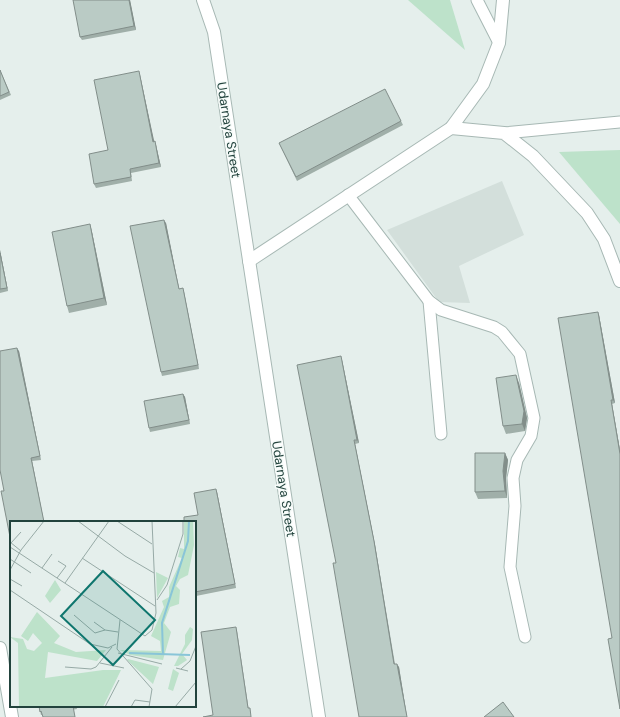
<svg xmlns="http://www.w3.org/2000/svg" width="620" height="717" font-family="'DM Sans',sans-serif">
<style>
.built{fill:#d3dfdb}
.green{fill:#bde2ca}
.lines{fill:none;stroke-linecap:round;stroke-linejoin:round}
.lane-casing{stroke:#a7b8b4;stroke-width:13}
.street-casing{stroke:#a7b8b4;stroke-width:14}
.lane{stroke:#fff;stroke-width:11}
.street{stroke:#fff;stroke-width:12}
.wall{fill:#a0afa9}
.shaded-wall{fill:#828e8a}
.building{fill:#bacbc5;stroke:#828e8a}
.labels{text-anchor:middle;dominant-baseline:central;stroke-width:3;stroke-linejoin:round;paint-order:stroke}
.street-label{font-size:13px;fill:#22433d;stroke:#f6fbf9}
.inset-river{fill:none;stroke:#89c5d8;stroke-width:2}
.inset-road{fill:none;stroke:#97aaa6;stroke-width:1}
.view{fill:#0f766e;fill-opacity:0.15;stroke:#0f766e;stroke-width:2}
.inset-edge{fill:none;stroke:#22433d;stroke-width:2}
</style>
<rect width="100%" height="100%" fill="#e5efec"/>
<path class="built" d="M502 181 524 235 459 266 470 303 439 302 387 230Z"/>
<g class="green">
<path d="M408 0H450L465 50Z"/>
<path d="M620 150V224L559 152Z"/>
</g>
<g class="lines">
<defs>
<g id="lane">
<path d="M477 0 499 43"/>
<path d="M504 133 620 122"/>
<path d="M348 195 429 301 441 310 494 327 502 332 520 354 534 418 531 436 517 460 513 478 515 506 510 567 525 637"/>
<path d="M429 301 441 434"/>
</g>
<g id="street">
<path d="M203 0 214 32 319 717"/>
<path d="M451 128 504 133 533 156 587 213 604 239 620 281"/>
<path d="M249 261 451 128 483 84 499 43 503 0"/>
<path d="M0 648 12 717"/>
</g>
</defs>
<use href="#lane" class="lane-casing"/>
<use href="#street" class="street-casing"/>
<use href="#lane" class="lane"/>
<use href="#street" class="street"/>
</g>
<g class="wall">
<path d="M130 0 136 30 82 40 80 37Z"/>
<path d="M0 70 11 95 0 100Z"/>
<path d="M140 75 154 142 156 145 161 167 131 173 132 181 96 188 94 184Z"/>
<path d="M401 121 403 125 297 181 279 143Z"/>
<path d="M166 223 179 289 184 292 199 369 162 376 161 372Z"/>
<path d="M90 224 92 232 107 305 69 313 67 306Z"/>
<path d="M0 250 8 291 0 293Z"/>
<path d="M599 315 615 403 612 404 620 450V709Z"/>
<path d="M19 351 41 460 32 461 44 522H11L4 491Z"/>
<path d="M342 360 359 443 355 444 375 545 395 664 399 667 407 717 336 563Z"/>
<path d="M519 383 527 418 525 431 506 434 503 426Z"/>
<path d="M183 394 185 397 190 424 150 432 149 428Z"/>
<path d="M505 453 508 460 506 478 507 498 478 499 475 492Z"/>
<path d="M217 492 236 588 196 596 195 522 198 515Z"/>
<path d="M39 706H76L77 709 41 715Z"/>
</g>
<g class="shaded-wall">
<path d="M129 0H130L136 30 134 26Z"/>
<path d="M139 71 140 75 155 145 153 142Z"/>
<path d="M155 141 156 145 161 167 159 163Z"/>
<path d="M164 220 166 223 180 293 179 289Z"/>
<path d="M90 224 92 232 107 305 104 298Z"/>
<path d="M0 250 8 291 7 288 0 253Z"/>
<path d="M183 288 184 292 199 369 198 365Z"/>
<path d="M598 312 599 315 615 403 613 400Z"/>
<path d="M17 348 19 351 41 460 40 456Z"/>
<path d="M341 356 342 360 359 443 357 440Z"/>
<path d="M516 375 519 383 527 418 525 431 522 424Z"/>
<path d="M183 394 185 397 190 424 189 420Z"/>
<path d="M611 400 612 404 620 450V454Z"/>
<path d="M354 440 355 444 375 545 395 668 394 664Z"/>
<path d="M505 453 508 460 506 478 507 498 505 491 503 471Z"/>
<path d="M31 458 32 461 44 522Z"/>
<path d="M216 489 217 492 236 588 235 584Z"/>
<path d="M236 627 237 631 249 712 248 708Z"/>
<path d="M397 664 399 667 407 717Z"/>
</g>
<g class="building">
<path d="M73 0H129L134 26 80 37Z"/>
<path d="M0 70 9 92 0 96Z"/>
<path d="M139 71 153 142 155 141 159 163 130 169 131 177 94 184 89 154 108 150 94 80Z"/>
<path d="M385 89 401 121 296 177 279 143Z"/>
<path d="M164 220 179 289 183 288 198 365 161 372 130 226Z"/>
<path d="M90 224 104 298 67 306 52 232Z"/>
<path d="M0 253 7 288 0 289Z"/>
<path d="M598 312 613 400H611L620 454V709L608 639 612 638 558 318Z"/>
<path d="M17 348 40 456 31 458 44 522H11V542L1 491H4L0 470V351Z"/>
<path d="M341 356 357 440H354L374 541 394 664H397L407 717H359L333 563H336L297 365Z"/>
<path d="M516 375 524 411 522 424 503 426 496 378Z"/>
<path d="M183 394 189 420 149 428 144 401Z"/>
<path d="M475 453H505L503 471 505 491 475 492Z"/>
<path d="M216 489 235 584 195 592V522H184V517L198 515 194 493Z"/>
<path d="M236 627 248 708H250L251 717H203L213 715 201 632Z"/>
<path d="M503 702 514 717H484Z"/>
<path d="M39 706H73L75 717H43L41 711 40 712Z"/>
</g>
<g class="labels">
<g class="street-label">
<text transform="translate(229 130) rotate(81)">Udarnaya Street</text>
<text transform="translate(284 489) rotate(81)">Udarnaya Street</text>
</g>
</g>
<g transform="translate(10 521)">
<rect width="186" height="186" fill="#e5efec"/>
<path d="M174 0H183L184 24 178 54 170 58 166 65 170 69 169 83 160 86 154 102 161 111 153 139 120 134 110 129 151 130 150 120 141 115 154 86 152 80 159 76V66L172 37 168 36 170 27 174 28ZM146 51 158 57 147 77ZM45 59 51 69 40 82 35 75ZM27 91 50 115 44 122 66 131 96 129 87 140 38 131 35 157 93 149H111L93 186H9L8 122 0 116 13 118 17 128 24 130 32 122 23 112 18 120 11 115ZM180 106 183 108 182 119 172 133 177 139 168 145H164L175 123V114ZM118 138 149 146 143 163 117 139ZM163 148 169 152 163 170 158 168Z" fill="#bde2ca"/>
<path class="inset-river" d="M119 132 180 134M153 134 152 102 178 20 179 0"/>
<path class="inset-road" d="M68 0 115 35 144 52M107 0 142 23M0 21 11 30M1 22 11 11M0 26 135 115 142 109 146 92 142 0M72 37 145 85M0 38 21 52M32 47 42 33M0 49 11 29 34 0M47 57 56 45 48 40M0 58 12 65M55 62 99 0M0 69 80 123 98 127 106 123M147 79 157 64 173 13V0M64 94 85 112 95 109 108 111M110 99 107 128 142 168 139 186M84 101 95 109M108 132 152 143M90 142 114 147M55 146 81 148 86 146 102 126M166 147 178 150M171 148 180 140 186 125M95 186 109 159M121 186 125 179 140 181M165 186 186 161"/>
<path class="view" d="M93 50 145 99 103 144 51 95Z"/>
<rect width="186" height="186" class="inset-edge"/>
</g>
</svg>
